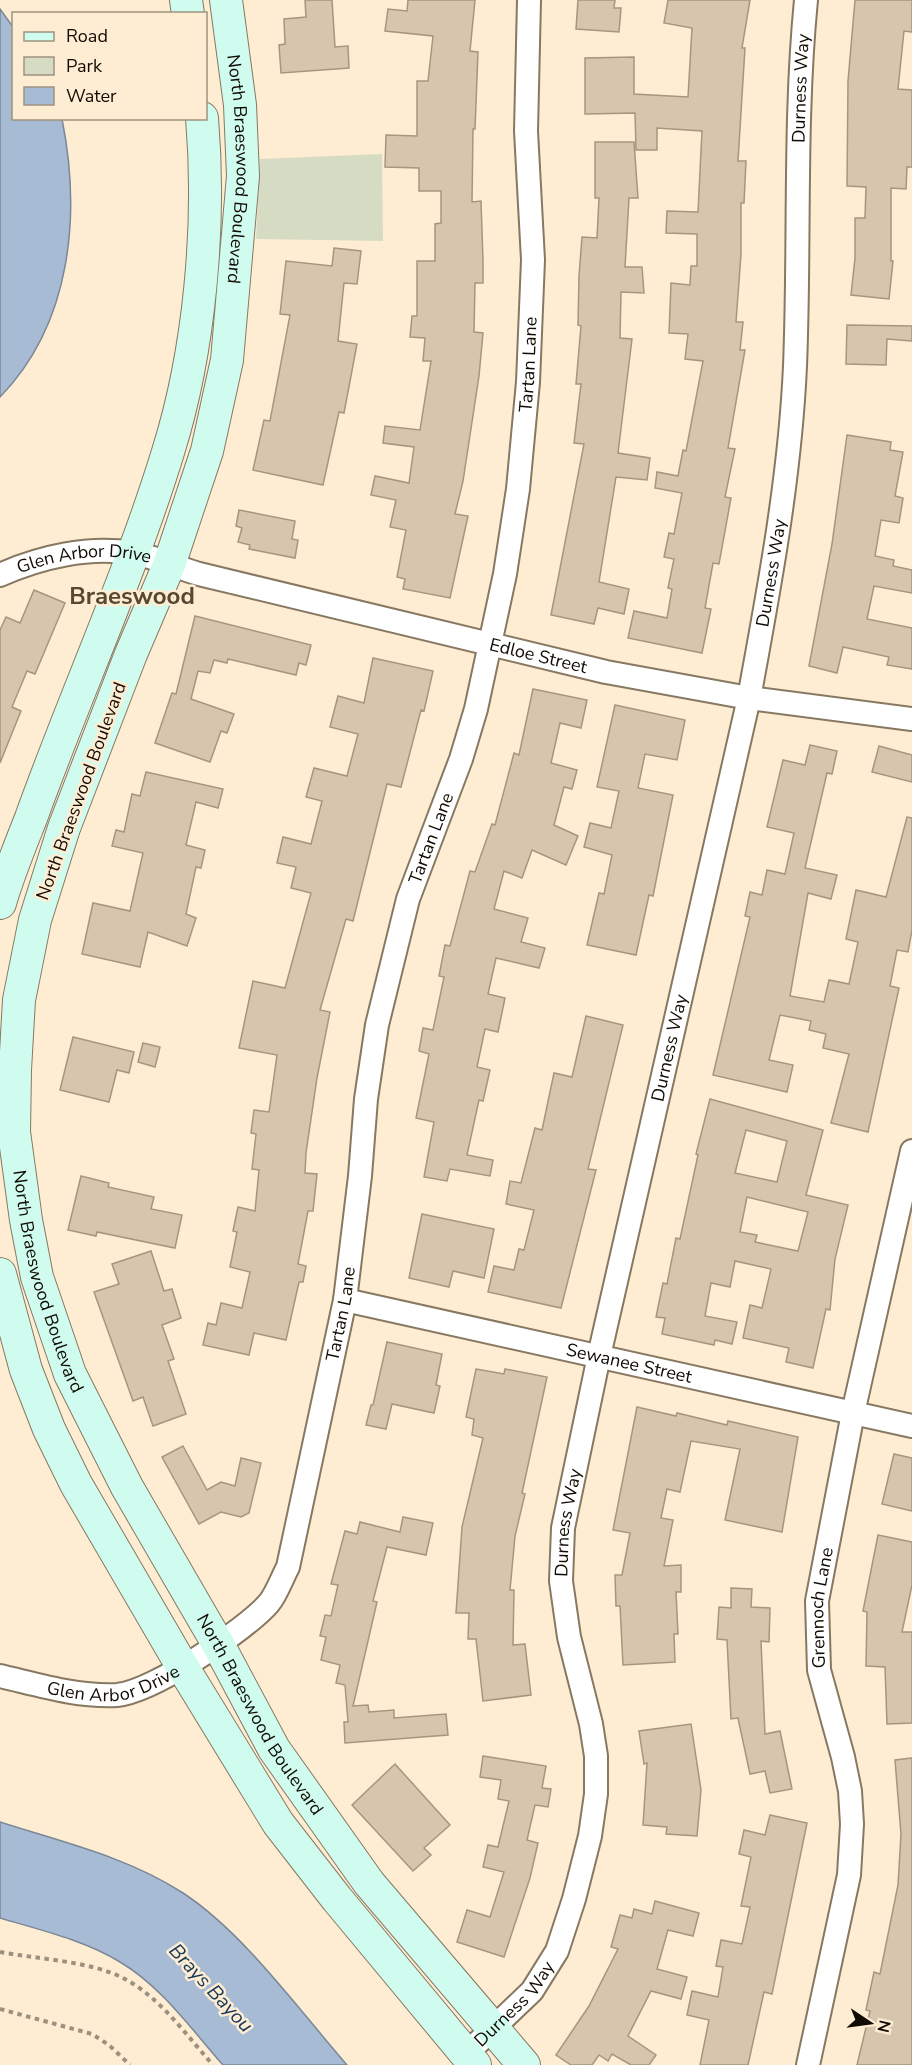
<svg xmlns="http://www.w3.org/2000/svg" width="912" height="2065" font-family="'Nunito Sans',sans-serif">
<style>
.green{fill:#d5dcc3}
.water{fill:#a7bcd4;stroke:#7a8796;stroke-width:1.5}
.building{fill:#d7c6ae;stroke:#a6967e;stroke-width:1.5;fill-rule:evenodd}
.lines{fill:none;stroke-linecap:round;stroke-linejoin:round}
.street-casing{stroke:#877861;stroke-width:26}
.secondary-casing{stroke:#877861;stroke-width:34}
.path{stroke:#9c907e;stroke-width:4;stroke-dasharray:4.5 4.5;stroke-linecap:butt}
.street{stroke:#fff;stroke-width:22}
.secondary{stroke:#d0fcf0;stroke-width:32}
.labels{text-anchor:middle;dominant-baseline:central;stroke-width:5;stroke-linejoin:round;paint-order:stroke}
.street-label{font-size:18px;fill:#110b04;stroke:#feedd3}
.water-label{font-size:20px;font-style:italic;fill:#153759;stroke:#feedd3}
.district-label{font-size:24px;font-weight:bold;fill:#564833;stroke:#feedd3}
</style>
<rect width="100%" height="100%" fill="#feedd3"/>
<path class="green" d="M382 154 383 241 256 239 260 159Z"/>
<g class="water">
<path d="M0 9 13 27 14 118 62 119C81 214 72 323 0 397Z"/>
<path d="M0 1822C62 1842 128 1857 183 1893 244 1933 299 2010 347 2065H223C192 2030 161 1986 120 1962 84 1940 40 1930 0 1918Z"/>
</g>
<g class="building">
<path d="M305 0H332L335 47 348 46 349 68 281 73 279 45 285 44 284 19 306 17Z"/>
<path d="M408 0H475L470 51 478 52 475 129H473L472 202 481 201 483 261V283H475L474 332 483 333 479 376 463 481 455 514 468 516 450 598 403 589 405 579 397 577 406 530 390 527 396 500 371 495 375 476 409 483 414 447 383 443 385 426 420 430 431 361H423L425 338 410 337 412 316H417V261H435V224L441 223V191H419V168L385 167 386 135 417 136V81H428L433 36 385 31 388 9 407 11Z"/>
<path d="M578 0H615L614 8H621L619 32 576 29Z"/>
<path d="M668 0H750L742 48H745L738 161H746L744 203H741V254L736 322H743L740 350H745L728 448 735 449 725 497 731 498 719 564 713 563 705 608 711 609 702 653 628 638 634 611 667 618 672 589 668 588 674 559 664 557 669 533 674 534 682 493 655 488 657 472 678 476 683 450 686 451 703 361 685 359 688 334 669 333 671 283 690 285 691 266H697V234L666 233 667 211 698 212 702 131 657 128V150H636L635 113 585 114V58L634 57V94L688 97 692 28 664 23Z"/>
<path d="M855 0H912V32L904 31 898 89 912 90V167H907L906 189 891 188V261H893L889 299 851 295 855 258V218H865L866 187 847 186 848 81Z"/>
<path d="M595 142H634L638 198H629L625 267H642L644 293 621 292 620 338 632 339 618 453 650 458 647 480 616 477 599 582 629 589 624 614 598 608 594 624 551 615 584 444 574 443 581 384H576L581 326 578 325 579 276 582 237 597 238 599 198H595Z"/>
<path d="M334 248 361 251 357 284 344 283 338 341 357 344 344 413 339 412 323 485 253 470 264 420 270 421 290 315 280 314 286 261 332 266Z"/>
<path d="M847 325 912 326V341L887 339 886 365 846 364Z"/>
<path d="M847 435 891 442 890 450 903 452 895 496 903 498 899 523 881 520 875 556 894 560 893 566 912 570V593L874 586 867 619 912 628V669L887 665 889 657 843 647 837 673 809 666 832 544Z"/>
<path d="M239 510 295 521 292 539 298 540 295 558 249 549 250 545 238 542 242 528 236 526Z"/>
<path d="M34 590 65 603 35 674 27 671 12 707 21 711 0 763V630L6 617 20 623Z"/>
<path d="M195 616 311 645 306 665 299 663 296 675 228 659 227 663 214 660 210 673 198 671 191 699 234 714 227 733 221 731 210 762 155 743 172 693 176 694Z"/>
<path d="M373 658 433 671 424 711 421 710 401 787 387 784 353 921 346 919 320 1010 330 1012 317 1078 306 1153 305 1173 317 1174 313 1211H308L298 1264 306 1266 303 1282H299L286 1340 254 1333 249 1355 203 1345 208 1323 216 1325 221 1303 242 1308 250 1272 230 1267 237 1232 233 1231 238 1207 255 1211 259 1170 252 1169 256 1134 251 1133 254 1110 269 1112 277 1055 239 1048 253 981 285 988 311 893 291 888 296 867 277 863 283 837 311 844 322 801 306 797 314 768 347 776 358 734 330 727 338 696 364 703Z"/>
<path d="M533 689 587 700 581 728 560 723 551 763 577 770 572 789 564 787 554 825 578 836 566 865 532 850 522 878 504 871 494 909 528 918 521 942 545 948 539 968 496 958 488 994 505 998 498 1032 485 1029 477 1067 490 1070 483 1101 479 1100 467 1155 493 1160 490 1176 450 1169 447 1181 424 1177 434 1122 416 1118 429 1054 419 1051 423 1028 433 1030 444 977 439 976 445 945 450 946 470 871 475 872 492 824 495 825 514 753 519 755Z"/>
<path d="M615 705 685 720 677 760 645 754 638 788 673 795 653 896 649 895 636 955 587 945 599 893 604 894 612 855 584 847 590 823 611 828 619 791 597 787Z"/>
<path d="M810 745 837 751 832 774 827 773 805 868 837 875 831 899 808 893 790 996 824 1002 829 980 849 984 858 942 846 939 856 890 886 897 907 817 912 818V930L908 952 897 950 890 986 899 988 868 1132 831 1123 849 1054 823 1048 826 1034 809 1030 811 1021 780 1015 769 1060 793 1065 787 1092 713 1075 750 917 745 916 750 892 762 895 767 870 785 874 794 833 767 827 783 760 805 765Z"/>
<path d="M879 746 912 755V782L872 772Z"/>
<path d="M146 772 223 789 218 808 196 802 186 845 205 850 201 868 196 867 186 914 196 918 187 946 148 932 140 967 82 954 93 903 130 911 143 853 112 846 116 830 124 832 132 794 140 796Z"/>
<path d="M586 1016 623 1025 588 1169 596 1170 561 1308 488 1292 494 1266 514 1270 519 1249 524 1250 534 1210 506 1204 510 1181 521 1183 535 1128 542 1130 554 1073 572 1077Z"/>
<path d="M73 1037 134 1052 129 1073 117 1070 109 1102 60 1090Z"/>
<path d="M143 1043 160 1047 155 1067 138 1062Z"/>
<path d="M710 1099 823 1130 806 1195 848 1205 835 1259 830 1310 826 1309 813 1368 786 1362 789 1348 743 1338 750 1305 762 1308 771 1269 735 1261 730 1287 711 1283 705 1316 737 1322 732 1344 715 1340 714 1345 662 1334 665 1318 656 1317 663 1283 667 1284 676 1238 680 1239 698 1155 696 1154ZM746 1130 787 1141 777 1182 735 1173ZM747 1197 808 1212 798 1251 755 1242 757 1235 740 1232Z"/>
<path d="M81 1176 109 1183 108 1187 154 1197 151 1209 182 1215 175 1248 97 1232 96 1236 68 1230Z"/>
<path d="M422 1214 494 1229 484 1278 453 1271 449 1287 409 1278Z"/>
<path d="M151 1251 164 1291 172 1289 181 1318 162 1325 174 1359 168 1361 186 1414 153 1426 143 1397 133 1401 94 1292 119 1284 112 1264Z"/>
<path d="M387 1342 442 1354 436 1385 440 1386 434 1413 392 1404 386 1429 366 1425 371 1405H373Z"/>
<path d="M476 1369 504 1374 505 1369 547 1377 522 1493 525 1494 515 1536 510 1590H514L513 1645 525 1644 531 1695 483 1701 476 1639H468L469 1613H456L462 1527 483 1438 472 1435 474 1419 466 1417Z"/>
<path d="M637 1407 676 1416 677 1413 727 1425 728 1421 798 1437 782 1532 725 1520 740 1449 691 1441 680 1492 667 1489 661 1518 673 1520 664 1566 681 1565V1592H676L678 1634H674L675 1662 623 1665 620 1606H616L615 1575H622L630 1533 613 1530Z"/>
<path d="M183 1446 207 1490 221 1482 235 1486 241 1458 261 1463 249 1513 241 1517 221 1512 199 1524 162 1457Z"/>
<path d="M894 1454 912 1458V1511L882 1504Z"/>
<path d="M403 1517 433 1523 426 1555 387 1547 373 1601 377 1602 353 1706 368 1705 369 1712 394 1710V1718L446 1714 448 1735 345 1743 344 1722H348L345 1685 336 1683 340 1665 321 1660 326 1637 320 1636 325 1615 331 1616 338 1585 331 1584 345 1531 357 1534 360 1522 400 1532Z"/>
<path d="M878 1535 912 1542V1585L902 1632H912V1723L887 1724 885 1667 866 1666 867 1612 863 1611Z"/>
<path d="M731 1588 752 1589 751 1607 770 1608 769 1642 761 1641 765 1734 780 1731 792 1789 770 1793 765 1771 750 1774 738 1718 731 1719 727 1640 717 1639 719 1607 731 1608Z"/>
<path d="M691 1724 701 1790 697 1836 666 1834 667 1827 643 1825 647 1763 644 1764 639 1731Z"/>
<path d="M483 1756 546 1766 542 1788 551 1789 548 1807 535 1805 527 1840 538 1843 530 1878 504 1957 457 1942 467 1910 490 1917 504 1872 483 1867 488 1845 498 1847 509 1801 498 1799 501 1780 480 1777Z"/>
<path d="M912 1758V2065H857L870 2011 866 2010 874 1972 880 1974 898 1885 901 1834 895 1760Z"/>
<path d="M395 1764 450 1825 424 1848 431 1855 413 1871 352 1805Z"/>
<path d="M770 1815 807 1823 772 1994 764 1992 748 2065H700L709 2020 687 2015 692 1991 718 1997 723 1967 716 1966 721 1940 742 1944 750 1907 741 1906 751 1857 739 1854 744 1830 765 1835Z"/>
<path d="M655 1901 699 1913 693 1936 668 1930 657 1969 687 1977 681 1999 651 1991 628 2036 656 2055 649 2065H631L612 2054 608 2061 599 2055 592 2065H571L556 2055 589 2006 618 1949 611 1947 620 1915 632 1918 634 1909 652 1914Z"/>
</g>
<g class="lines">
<defs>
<g id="street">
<path id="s1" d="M0 575C40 557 88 546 132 553 154 556 178 568 199 574L606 672 749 698 912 719"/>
<path id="s2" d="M345 1300 912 1426"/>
<path id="s3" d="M0 1676C39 1685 77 1697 117 1695 152 1692 246 1630 269 1603 277 1593 282 1578 288 1567L345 1300 360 1176 366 1099 377 1025 408 899 461 759 476 709 505 574 518 489 528 382 533 260 526 131 529 0"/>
<path id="s4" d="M466 2054 532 1991 557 1951 574 1899 590 1836 596 1794V1756L591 1724 569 1637 561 1581 563 1528 599 1356 749 698C769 589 790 478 795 366 800 244 794 122 806 0"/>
<path id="s5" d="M808 2065 849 1875 852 1824 850 1791 843 1757 819 1670 817 1601 853 1413 912 1151"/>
</g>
<g id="secondary">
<path d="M186 0 188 14"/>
<path id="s6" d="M226 0 240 105 243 176 227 360 207 451 169 565 131 654 64 828 35 920 19 1000 15 1070 14 1132 26 1220 37 1277 70 1374 127 1487 218 1644 274 1749 369 1883 524 2065"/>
<path d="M0 903C8 875 20 846 31 818 75 695 130 576 168 452 200 350 211 224 202 118"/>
<path d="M0 1274 26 1370 49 1429 76 1484 182 1666 278 1823 337 1899 475 2065"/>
</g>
</defs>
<use href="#street" class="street-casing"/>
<use href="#secondary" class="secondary-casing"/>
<g class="path">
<path d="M0 1952C37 1959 90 1961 123 1978 159 1996 187 2036 213 2065"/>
<path d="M0 2009 92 2034 109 2045 130 2065"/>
</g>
<use href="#street" class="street"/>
<use href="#secondary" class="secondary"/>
</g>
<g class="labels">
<g class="street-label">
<text stroke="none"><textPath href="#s4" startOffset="2034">Durness Way</textPath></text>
<text stroke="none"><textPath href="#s6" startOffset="170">North Braeswood Boulevard</textPath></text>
<text stroke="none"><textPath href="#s3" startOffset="1570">Tartan Lane</textPath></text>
<text stroke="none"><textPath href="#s1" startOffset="87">Glen Arbor Drive</textPath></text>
<text stroke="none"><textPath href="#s4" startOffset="1548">Durness Way</textPath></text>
<text stroke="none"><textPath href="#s1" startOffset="555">Edloe Street</textPath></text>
<text transform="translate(81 791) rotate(-70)">North Braeswood Boulevard</text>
<text stroke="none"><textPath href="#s3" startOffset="1084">Tartan Lane</textPath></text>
<text stroke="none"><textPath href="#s4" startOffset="1062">Durness Way</textPath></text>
<text stroke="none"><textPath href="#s6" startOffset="1322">North Braeswood Boulevard</textPath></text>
<text stroke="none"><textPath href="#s3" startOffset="598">Tartan Lane</textPath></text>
<text stroke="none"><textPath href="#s2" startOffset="291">Sewanee Street</textPath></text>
<text stroke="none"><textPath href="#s4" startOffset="576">Durness Way</textPath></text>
<text stroke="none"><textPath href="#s5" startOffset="466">Grennoch Lane</textPath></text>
<text stroke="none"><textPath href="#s3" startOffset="117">Glen Arbor Drive</textPath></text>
<text stroke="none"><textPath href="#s6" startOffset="1808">North Braeswood Boulevard</textPath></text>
<text stroke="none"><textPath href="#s4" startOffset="70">Durness Way</textPath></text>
</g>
<g class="water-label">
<text transform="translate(211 1988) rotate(47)">Brays Bayou</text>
</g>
<g class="district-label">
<text x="132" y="596">Braeswood</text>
</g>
</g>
<rect x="12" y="12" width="195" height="108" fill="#feedd3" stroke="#9f9380" stroke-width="1.5"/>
<rect x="24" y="32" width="30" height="9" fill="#d0fcf0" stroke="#9f9380" stroke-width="1.5"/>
<text x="66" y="42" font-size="18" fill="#110b04">Road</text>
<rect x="24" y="57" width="30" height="18" fill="#d5dcc3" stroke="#9f9380" stroke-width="1.5"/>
<text x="66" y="72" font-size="18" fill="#110b04">Park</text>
<rect x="24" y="87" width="30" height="18" fill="#a7bcd4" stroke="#9f9380" stroke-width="1.5"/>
<text x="66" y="102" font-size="18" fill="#110b04">Water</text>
<g transform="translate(870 2023) rotate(103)" stroke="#feedd3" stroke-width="4.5" paint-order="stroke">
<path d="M0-4.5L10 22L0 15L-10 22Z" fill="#110b04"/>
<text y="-9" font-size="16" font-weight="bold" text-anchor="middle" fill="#110b04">N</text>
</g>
</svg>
